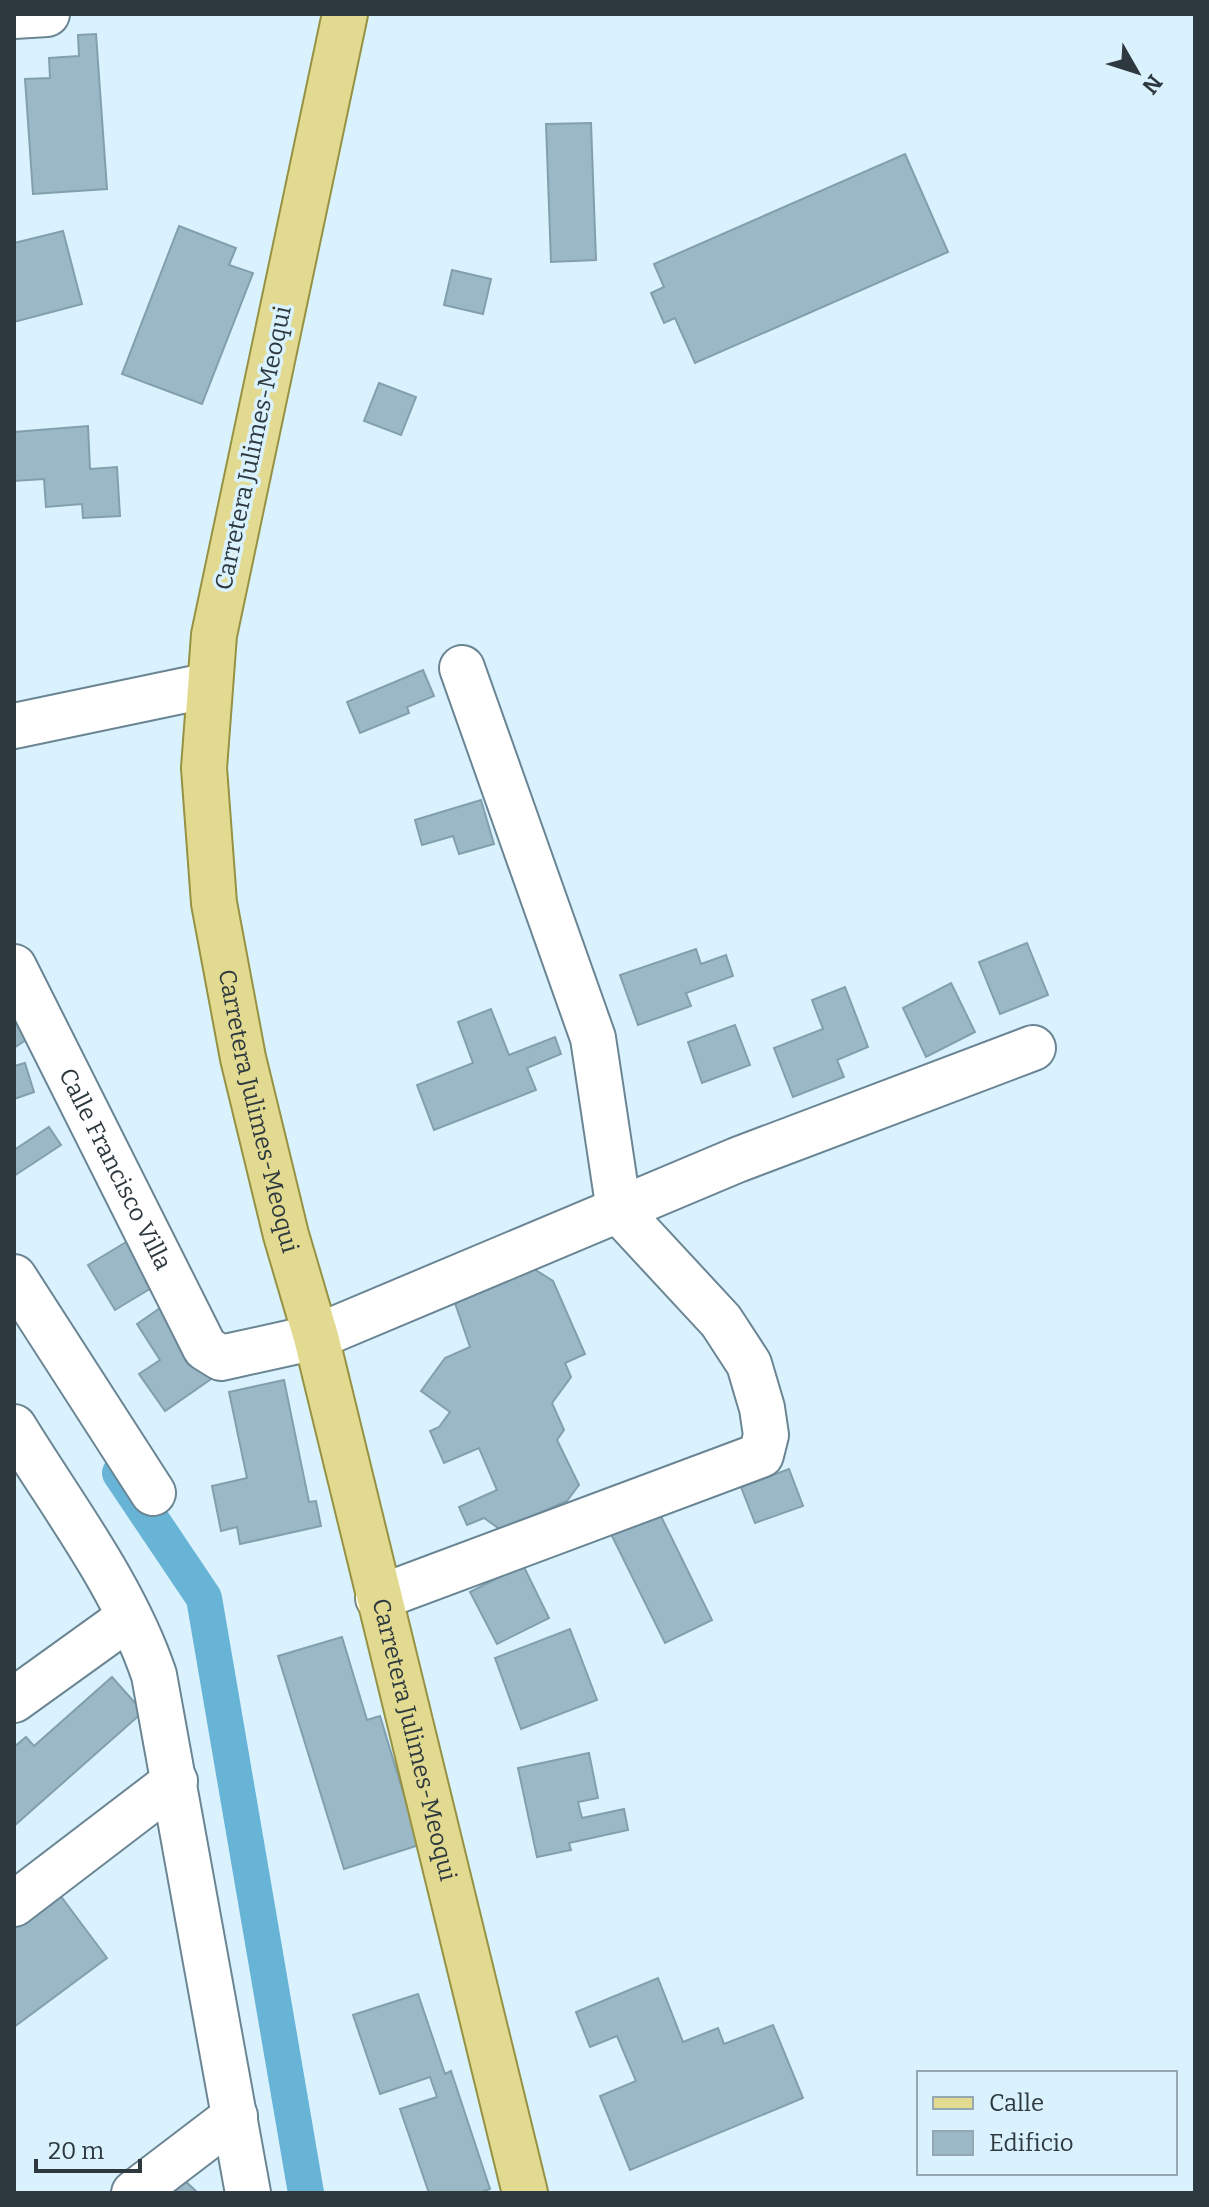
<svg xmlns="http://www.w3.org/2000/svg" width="1209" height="2207" font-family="Bitter,serif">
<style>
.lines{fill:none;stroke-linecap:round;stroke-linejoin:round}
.canal{stroke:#68b4d7;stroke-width:36}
.building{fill:#9bb8c6;stroke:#829fad;stroke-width:2}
.minor-casing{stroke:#6a8593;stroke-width:48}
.major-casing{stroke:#969243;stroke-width:48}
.minor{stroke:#fff;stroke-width:44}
.major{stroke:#e2da90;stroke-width:44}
.labels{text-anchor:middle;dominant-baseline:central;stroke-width:7;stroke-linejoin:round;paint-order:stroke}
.street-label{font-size:24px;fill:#2d393e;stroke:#daf2fe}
</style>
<rect width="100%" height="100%" fill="#daf2fe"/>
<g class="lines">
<path class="canal" d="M120 1473 204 1598 306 2193"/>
</g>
<g class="building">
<path d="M96 34 107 189 33 194 25 79 50 78 49 58 79 56 78 35Z"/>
<path d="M591 123 596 260 551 262 546 124Z"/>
<path d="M905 154 948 252 695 363 675 318 664 323 651 293 664 287 654 264Z"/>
<path d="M179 226 236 248 229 265 253 273 202 404 122 374Z"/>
<path d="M63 231 82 304 14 322V243Z"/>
<path d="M452 270 491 279 483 314 444 305Z"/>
<path d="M379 383 416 397 401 435 364 421Z"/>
<path d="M88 426 90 469 117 467 120 516 83 518 82 504 46 507 44 479 14 481V432Z"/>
<path d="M423 670 434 696 407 707 409 713 360 733 347 702Z"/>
<path d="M481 800 494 844 459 854 453 836 422 845 415 820Z"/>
<path d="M1027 943 1048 995 1000 1014 979 962Z"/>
<path d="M696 949 701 964 726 955 733 976 686 993 691 1006 638 1025 620 975Z"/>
<path d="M951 983 975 1032 926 1057 903 1008Z"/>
<path d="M845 987 868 1047 837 1060 844 1077 793 1097 774 1048 823 1029 812 1000Z"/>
<path d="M14 991 44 1028 14 1048Z"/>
<path d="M491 1009 509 1055 555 1037 561 1054 527 1068 536 1090 434 1130 417 1085 473 1063 458 1022Z"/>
<path d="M735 1025 750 1065 702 1083 688 1042Z"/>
<path d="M25 1063 34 1092 14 1099V1066Z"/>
<path d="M49 1127 61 1145 14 1176V1150Z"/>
<path d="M136 1236 163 1281 115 1310 88 1265Z"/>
<path d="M534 1269 553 1281 585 1354 565 1363 571 1377 552 1403 564 1430 557 1440 579 1485 567 1501 501 1530 484 1518 467 1525 459 1507 497 1490 479 1448 444 1463 430 1431 439 1427 450 1412 421 1391 445 1358 470 1347 455 1303Z"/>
<path d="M166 1304 214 1377 165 1411 139 1374 160 1360 137 1324Z"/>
<path d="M284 1380 309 1502 316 1501 321 1526 240 1544 237 1527 221 1531 212 1486 247 1478 229 1392Z"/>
<path d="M789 1469 803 1506 755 1523 741 1487Z"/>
<path d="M653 1500 712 1620 665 1643 606 1524Z"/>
<path d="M523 1565 549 1618 497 1644 470 1592Z"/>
<path d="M570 1629 597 1700 521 1729 495 1658Z"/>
<path d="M342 1637 367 1720 380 1716 419 1845 344 1869 278 1656Z"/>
<path d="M112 1677 143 1712 14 1826V1747L26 1737 34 1746Z"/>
<path d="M589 1753 598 1798 578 1802 582 1818 624 1809 628 1830 569 1843 571 1850 537 1857 518 1768Z"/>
<path d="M51 1883 107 1958 14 2027V1911Z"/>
<path d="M658 1978 683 2042 718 2028 724 2044 773 2025 803 2098 630 2170 600 2096 636 2081 617 2036 590 2047 576 2012Z"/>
<path d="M418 1994 445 2074 451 2071 490 2189 479 2193H429L400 2109 437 2097 430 2077 380 2094 353 2015Z"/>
<path d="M179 2175 198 2193H161Z"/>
</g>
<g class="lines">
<defs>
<g id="minor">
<path d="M14 16 47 14"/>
<path d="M14 726 210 685"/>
<path id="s1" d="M14 967 205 1348 221 1358 316 1337 737 1160 1033 1048"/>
<path d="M14 1277 153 1493"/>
<path d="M14 1427C63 1507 124 1586 154 1675L248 2193"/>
<path d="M378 1598 761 1455 766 1435 762 1408 749 1364 721 1321 619 1211 593 1038 462 668"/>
<path d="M14 1700 128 1618"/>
<path d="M14 1904 175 1781"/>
<path d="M134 2193 235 2116"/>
</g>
<g id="major">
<path id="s2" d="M345 14 214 635 204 768 214 903 243 1058 286 1235 316 1337 525 2193"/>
</g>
</defs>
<use href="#minor" class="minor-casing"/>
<use href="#major" class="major-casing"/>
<use href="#minor" class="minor"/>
<use href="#major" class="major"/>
</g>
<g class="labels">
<g class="street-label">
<text transform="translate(253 448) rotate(-78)">Carretera Julimes-Meoqui</text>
<text stroke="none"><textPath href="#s2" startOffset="1116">Carretera Julimes-Meoqui</textPath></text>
<text stroke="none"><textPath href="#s1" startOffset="226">Calle Francisco Villa</textPath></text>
<text stroke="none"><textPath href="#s2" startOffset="1764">Carretera Julimes-Meoqui</textPath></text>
</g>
</g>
<rect width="1209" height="2207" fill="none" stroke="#2d393e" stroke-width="32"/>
<rect x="917" y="2071" width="260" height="104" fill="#daf2fe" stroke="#95a8b1" stroke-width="2"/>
<rect x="933" y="2097" width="40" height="12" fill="#e2da90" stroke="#95a8b1" stroke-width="2"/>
<text x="989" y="2111" font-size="24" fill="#2d393e">Calle</text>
<rect x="933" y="2131" width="40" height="24" fill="#9bb8c6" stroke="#95a8b1" stroke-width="2"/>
<text x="989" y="2151" font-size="24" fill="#2d393e">Edificio</text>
<g transform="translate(1137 72) rotate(129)" stroke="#daf2fe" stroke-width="6" paint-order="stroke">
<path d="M0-6L14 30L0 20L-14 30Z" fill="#2d393e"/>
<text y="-12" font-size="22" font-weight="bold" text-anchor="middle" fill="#2d393e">N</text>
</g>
<path d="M36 2159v12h104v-12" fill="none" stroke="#2d393e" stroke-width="4"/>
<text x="48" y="2159" font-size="24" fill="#2d393e" stroke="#daf2fe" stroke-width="6" paint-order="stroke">20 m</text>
</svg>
